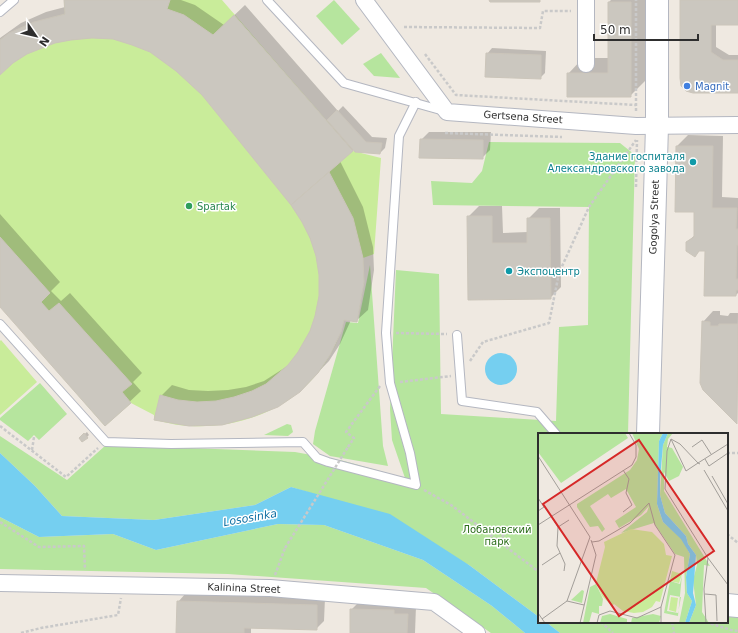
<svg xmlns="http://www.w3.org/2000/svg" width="738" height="633" font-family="'DejaVu Sans',sans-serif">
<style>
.green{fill:#b6e59e}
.pitch{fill:#c9ec9a}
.water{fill:#75cff0}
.shadow{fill:#0003}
.building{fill:#cbc7bf;stroke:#cbc5ba}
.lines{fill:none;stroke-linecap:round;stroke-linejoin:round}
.service-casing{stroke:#b4b7c1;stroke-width:10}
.minor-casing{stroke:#b4b7c1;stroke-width:18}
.secondary-casing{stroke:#b4b7c1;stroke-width:24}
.path{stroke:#c9c9c9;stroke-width:2.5;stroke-dasharray:3 2;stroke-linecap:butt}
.service{stroke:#fff;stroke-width:8}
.minor{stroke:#fff;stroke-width:16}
.secondary{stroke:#fff;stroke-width:22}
.path-bridge{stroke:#c9c9c9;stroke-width:2.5;stroke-dasharray:3 2;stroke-linecap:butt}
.shop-dot{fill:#3f7fe0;stroke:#fff;stroke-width:1.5}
.culture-dot{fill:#0f9aa8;stroke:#fff;stroke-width:1.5}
.leisure-dot{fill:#2e9e5b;stroke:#fff;stroke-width:1.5}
.labels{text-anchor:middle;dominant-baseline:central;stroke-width:3;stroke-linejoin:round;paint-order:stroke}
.shop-label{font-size:10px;fill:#366cbe;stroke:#fff;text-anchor:start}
.street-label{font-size:10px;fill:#2e2e2e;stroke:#fff}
.culture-label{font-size:10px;fill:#0d838f;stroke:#fff;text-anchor:end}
.leisure-label{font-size:10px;fill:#27864d;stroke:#fff;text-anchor:start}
.park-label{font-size:10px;fill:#2c6e1b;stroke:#fff}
.water-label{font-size:11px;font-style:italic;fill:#0d6fa3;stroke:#fff}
.inset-road{fill:none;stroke:#a29e99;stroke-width:1}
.view{fill:#d62828;fill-opacity:0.15;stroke:#d62828;stroke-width:2}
.inset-edge{fill:none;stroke:#2e2e2e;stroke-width:2}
</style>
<rect width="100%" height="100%" fill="#efe9e1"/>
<g class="green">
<path d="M334 0 360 29 342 45 316 16Z"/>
<path d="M381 53 400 78 374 76 363 64Z"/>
<path d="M489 142 620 143 635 155 628 434H539V617L469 565 317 495 291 487 255 505 154 520 62 516 35 486 0 453V436L67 480 106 445 295 452 344 461 405 478 392 440 390 409 396 270 439 274 441 414 556 421 559 327 588 325 589 207 433 205 431 181 472 183 482 171Z"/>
<path d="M370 265 383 446 388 466 330 456 313 444 315 431 346 322 358 323Z"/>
<path d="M40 383 67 414 39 440 34 435 28 441 0 420V418Z"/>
<path d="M287 424 291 425 293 432 288 436 264 435Z"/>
<path d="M0 517 39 537 113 534 156 550 278 524 324 525 423 560 492 606 525 633H491L426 588 228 574 0 569Z"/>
<path d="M727 613 738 615V633H560L546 622H727Z"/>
</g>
<g class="pitch">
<path d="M64 0H222L353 151 381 158 374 254 363 258 364 282 357 322 344 320C327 390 260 430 190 426 178 426 165 422 154 420V415L131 403 105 426 0 306V40C20 26 42 20 65 14Z"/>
<path d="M1 340 37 382 0 415V341Z"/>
</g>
<g class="water">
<circle cx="501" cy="369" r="16"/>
<path d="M0 453 35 486 62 516 154 520 255 505 291 487 390 514 469 565 539 617V622H546L560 633H525L492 606 423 560 324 525 278 524 156 550 113 534 39 537 0 517Z"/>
</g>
<g class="shadow">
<path d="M65 0H181L195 5 224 25 245 5 338 111 343 106 372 137 387 138 385 148 380 153 354 149 340 161 363 207 373 247 374 270 368 310 357 320H351L340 344 329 361 300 391 222 424 161 396 172 385 189 390 208 391 228 390 246 387 264 381 289 365 305 344 316 317 320 296V274L317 255 303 221 292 205 203 95 177 70 151 51 133 44 113 38 92 37 55 42 27 53 13 62 0 74V38L21 23 46 12 65 7Z"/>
<path d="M611 0H646V80L630 96 568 74 583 58H609V2Z"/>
<path d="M682 0H738V24H716V47L729 55H738V92H693Z"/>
<path d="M492 48 546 51 545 73 540 78 487 54Z"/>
<path d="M429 132H491L490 150 482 158 421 140Z"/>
<path d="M688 135 723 136 722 197 738 198V293L736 295 706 250H700L695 256 687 242 695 235V211L677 146Z"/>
<path d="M479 206H502L503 233 528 232V219L539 208H560L561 287 550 298 469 299 468 217Z"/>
<path d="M0 214 60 282 51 291 61 301 70 293 142 373 133 382 141 391 105 425 0 304Z"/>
<path d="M713 311H720V315L728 316 730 313H738L737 423 704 389 703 322Z"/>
<path d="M87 432 89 435 87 437 80 438Z"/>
<path d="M186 593 325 598 324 621 316 629 251 627V633H177L178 602Z"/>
<path d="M359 602 416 606 415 633H351V610Z"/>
</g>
<g class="building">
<path d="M64 0H170L167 9 184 15 213 35 234 15 353 151 291 205 202 95 176 71 150 52 132 45 113 39 92 38 71 40 55 43 27 54 13 63 0 75V40L9 33 34 22 65 14Z"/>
<path d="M489 0H540V2H490Z"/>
<path d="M680 0H738V25H711V52L723 60H738V93H693L686 91 681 86 680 78Z"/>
<path d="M608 2H631V97H567V73H608Z"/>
<path d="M486 53 541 55V79L485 77Z"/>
<path d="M337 110 366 142 382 143 380 154 355 152 327 120Z"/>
<path d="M420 139 483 140V159L419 158Z"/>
<path d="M676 146H713L712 208H737L736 229H738V245H737L736 279H738V290H736V296H704L705 251H699L695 257 686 251V242L694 237V212H675Z"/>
<path d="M329 172 353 218 363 258 364 282 357 322 344 320 341 332 330 355 318 373 300 392 278 407 252 417 222 425 189 426 154 420 160 395 178 400 197 402 216 401 234 397 252 391 266 384 288 365 298 352 310 331 315 316 319 296V275L316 256 310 238 302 222 291 205Z"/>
<path d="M467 216H492V243H527V218H550L551 299 468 300Z"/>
<path d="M0 237 50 293 41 302 49 311 59 303 132 384 122 392 131 403 105 426 0 307Z"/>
<path d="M702 321 710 322V326H718L719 324H738L737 424 703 390 700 383Z"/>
<path d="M84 433 88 438 82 442 79 438Z"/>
<path d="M177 601 317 605V630L244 628V633H176Z"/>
<path d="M350 609 394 610V614H408L407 633H350Z"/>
</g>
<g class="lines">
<defs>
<g id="service">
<path d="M267 0 344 83 444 111"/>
<path d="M0 12 14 0"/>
<path d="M0 324 106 442 171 444 303 442 317 458 328 462 416 485 410 453 390 383 386 333 399 136 416 102"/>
<path d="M457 335 462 401 537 412 556 434"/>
</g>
<g id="minor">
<path d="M364 0 447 112 636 126 738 125"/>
<path d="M586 0V64"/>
<path d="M0 583 270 588 434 602 477 633"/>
</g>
<g id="secondary">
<path d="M648 434 657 126V0"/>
<path d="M727 605 738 606"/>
</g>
</defs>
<use href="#service" class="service-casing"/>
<use href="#minor" class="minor-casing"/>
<use href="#secondary" class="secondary-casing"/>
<g class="path">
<path d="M404 27 540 28 543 11H571"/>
<path d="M425 54 456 95 636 105"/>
<path d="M636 111V0"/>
<path d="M445 133 562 137"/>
<path d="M636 187 637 140"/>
<path d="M396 333 447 334"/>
<path d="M470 361 483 342 549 323 559 273 589 207 636 140"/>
<path d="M400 382 451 376"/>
<path d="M0 426 66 477 98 448"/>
<path d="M348 447 354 438 346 432 380 386"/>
<path d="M32 450 34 437"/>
<path d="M727 453H738"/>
<path d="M424 490 451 505 539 572"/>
<path d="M0 522 39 547 84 546 85 570"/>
<path d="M727 534 738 543"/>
<path d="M499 541 505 533"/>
<path d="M275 575 285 548"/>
<path d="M601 622 613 633"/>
<path d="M672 622 674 633"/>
<path d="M706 622 731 630 738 631"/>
<path d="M21 633 41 628 118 615 121 598"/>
</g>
<use href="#service" class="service"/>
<use href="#minor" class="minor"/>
<use href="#secondary" class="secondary"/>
<path class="path-bridge" d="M285 548 348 447"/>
</g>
<circle class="shop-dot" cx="687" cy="86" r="4"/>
<g class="culture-dot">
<circle cx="693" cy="162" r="4"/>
<circle cx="509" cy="271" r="4"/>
</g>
<circle class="leisure-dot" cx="189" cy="206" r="4"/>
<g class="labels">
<g class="shop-label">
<text x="695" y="86">Magnit</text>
</g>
<g class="street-label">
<text transform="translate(523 117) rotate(4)">Gertsena Street</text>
<text transform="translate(654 217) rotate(-88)">Gogolya Street</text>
<text transform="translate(244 588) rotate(2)">Kalinina Street</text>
</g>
<g class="culture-label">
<text x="685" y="156">Здание госпиталя<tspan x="685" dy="12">Александровского завода</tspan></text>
<text x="517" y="271" text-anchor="start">Экспоцентр</text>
</g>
<g class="leisure-label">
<text x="197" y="206">Spartak</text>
</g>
<g class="park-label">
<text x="497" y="529">Лобановский<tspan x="497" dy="12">парк</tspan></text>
</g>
<g class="water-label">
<text transform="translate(250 518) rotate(-10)">Lososinka</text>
</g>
</g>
<g transform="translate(538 433)">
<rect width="190" height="190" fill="#efe9e1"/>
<path d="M0 0H87L90 5 23 50 0 19ZM94 0H125L121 8 119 71 125 89 144 106 152 121 148 144 149 160 154 168 147 190H141L147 160 146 124 137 121 116 90 83 100 109 79 111 73 103 82 81 95 77 88 98 74 88 56 73 65 70 61 52 73 67 96 64 99 60 93 52 94 39 74V71L92 37 99 27 101 16ZM130 0H135L130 6 129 14 134 15 145 34 141 43 131 48 126 39V58L172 133 166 132 164 179 171 190H151L158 172 155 147 159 132 158 122 150 111 148 103 127 80 122 62 125 12ZM144 142 140 183 126 180 132 148 142 151ZM132 162 143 164 140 180 129 178ZM58 151 65 166 64 173H61V181L54 179 51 190H45L52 154ZM44 157 46 158 44 170 33 167ZM72 181 89 186V190H62L64 183ZM115 181 123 183 121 190H93L94 185Z" fill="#b6e59e" fill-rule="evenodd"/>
<path d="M93 96 114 99 126 111 128 122 134 123 122 169 118 168 114 174 105 179 96 180 85 178 76 171 74 173 64 163 58 150 67 114 66 109ZM134 138 144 141 141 150 132 148ZM133 164 140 165 138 179 131 177Z" fill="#c9ec9a"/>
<path d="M125 0H130L125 12 122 46V62L127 80 148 103 150 111 158 122 155 160 158 172 151 190H147L154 168 149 160 148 144 152 121 143 106 125 89 119 71 121 8Z" fill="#75cff0"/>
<path class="inset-road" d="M133 6 129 18 127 56 170 125 190 152M154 14 164 7 173 21M0 23 52 104 29 168 4 186M167 26 171 33 190 20M162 31 160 30 142 11 133 6 148 38 160 30 190 11M166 37 190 78M174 43 190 71M0 65 6 74 0 78M85 79 94 72 88 60 91 46 85 37M13 83 20 94 31 87M0 92 94 32 98 24V12L91 0M20 94 19 113 27 131 26 138M54 109 61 108 92 90 111 70 117 92 137 122 123 174V190M4 132 22 120M167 161 178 162 179 188M29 168 46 172M0 180 7 190M42 190 58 122 53 107M59 190 61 182 72 178 99 185 123 174M168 190 166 156 170 125"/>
<path class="view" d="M101 7 176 118 81 183 5 71Z"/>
<rect width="190" height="190" class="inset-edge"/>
</g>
<g transform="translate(36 36) rotate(124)" stroke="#ffffff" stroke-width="3" paint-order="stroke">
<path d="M0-3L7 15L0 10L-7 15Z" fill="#2e2e2e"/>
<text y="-6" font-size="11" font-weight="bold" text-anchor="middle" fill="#2e2e2e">N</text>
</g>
<path d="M594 34v6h104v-6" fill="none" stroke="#2e2e2e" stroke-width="2"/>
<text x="600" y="34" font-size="12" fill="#2e2e2e" stroke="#ffffff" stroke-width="3" paint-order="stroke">50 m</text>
</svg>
